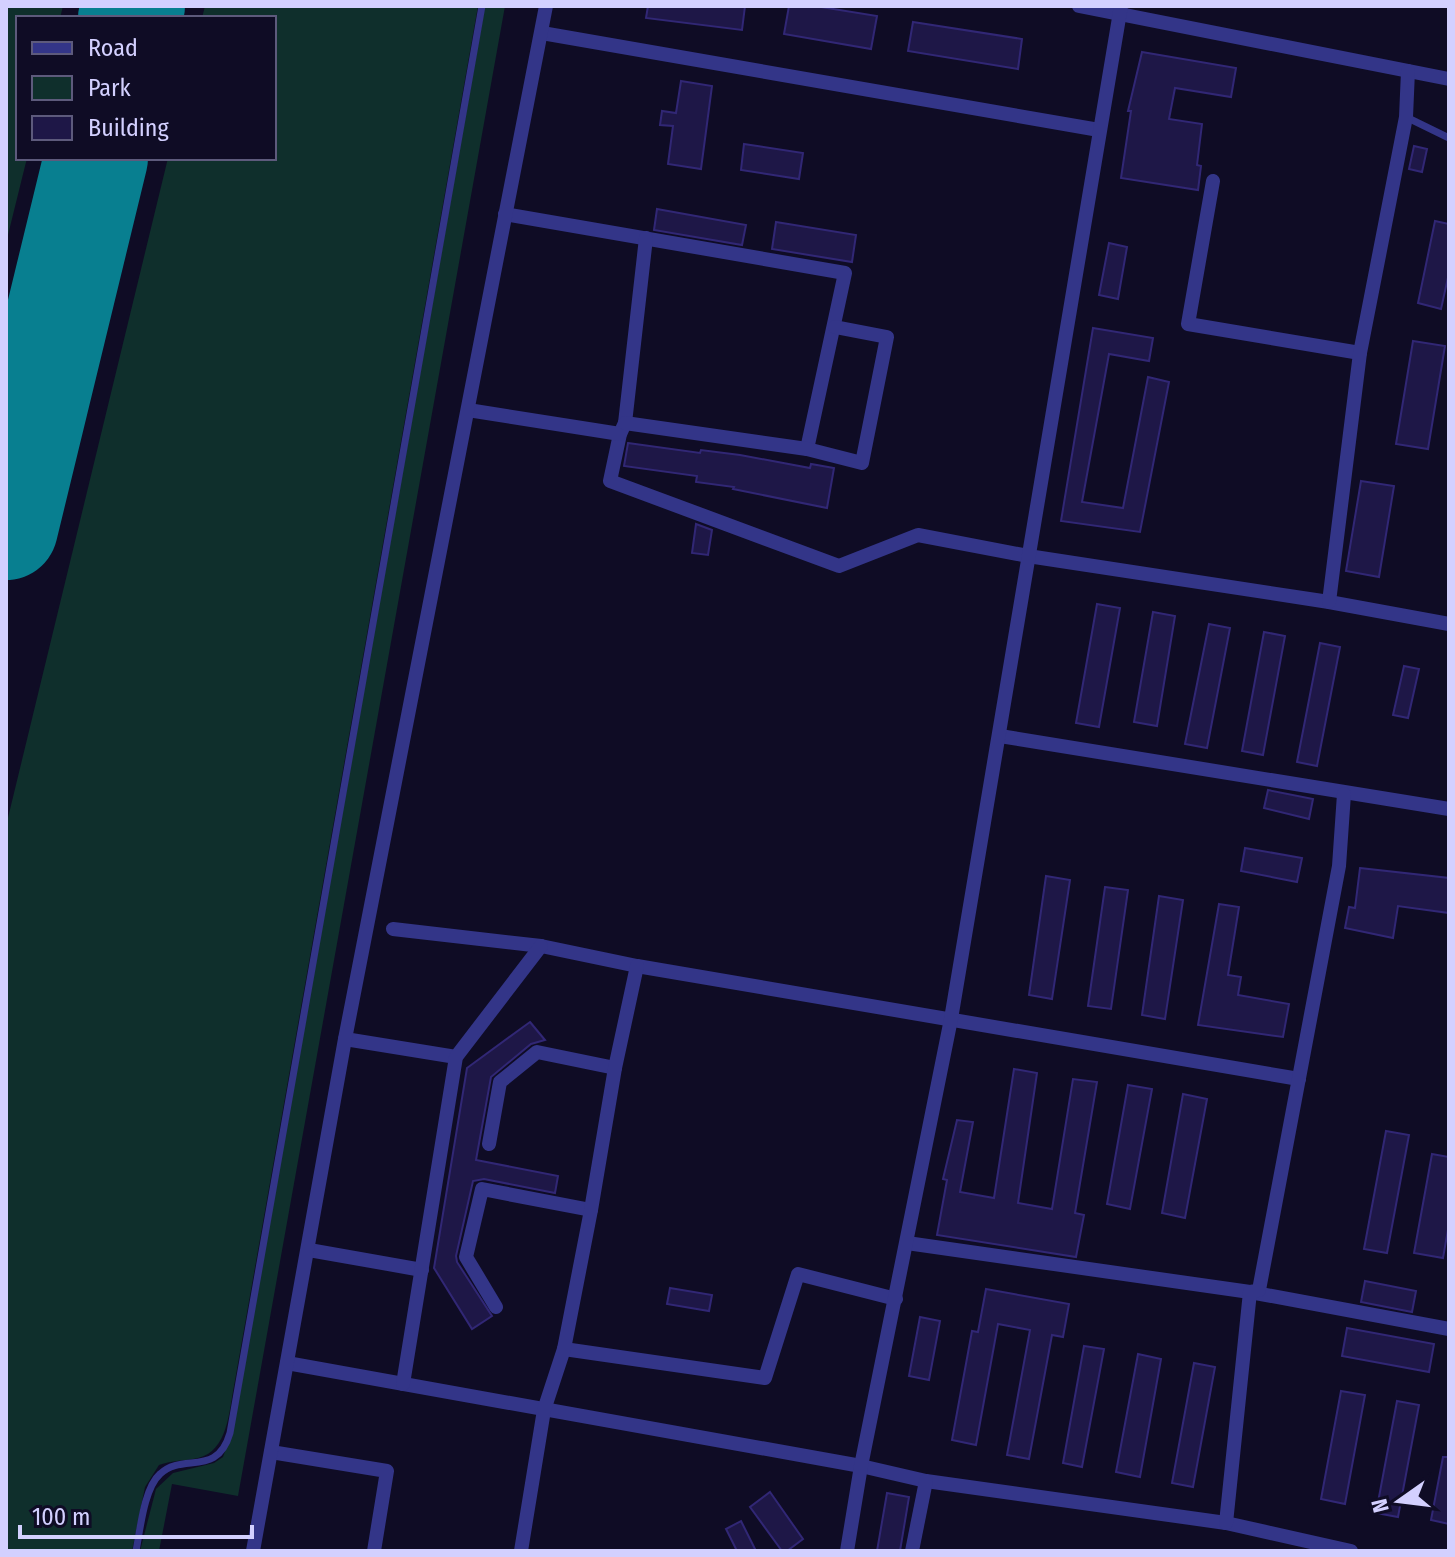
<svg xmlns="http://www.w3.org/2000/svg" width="1455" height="1557" font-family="'Fira Sans Condensed',sans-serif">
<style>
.green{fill:#0f2f2c}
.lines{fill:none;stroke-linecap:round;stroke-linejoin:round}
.runway{stroke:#087f90;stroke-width:104}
.building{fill:#1e1747;stroke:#312775;stroke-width:2}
.lane{stroke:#333588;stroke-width:7}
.street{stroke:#333588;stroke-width:14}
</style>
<rect width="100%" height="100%" fill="#0f0c25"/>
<g class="green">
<path d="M6 6H63L60 18H18V158H27L6 243Z"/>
<path d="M205 6H478L234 1386C229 1411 228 1451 198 1458 185 1461 172 1460 159 1465L145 1487 132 1551H6V826L168 158H274V18H202Z"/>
<path d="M485 6H505L238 1496 172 1484 159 1551H140L156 1489 173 1473 214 1463 223 1457 234 1426Z"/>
</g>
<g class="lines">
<g class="runway">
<path d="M130 18 133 6"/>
<path d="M6 528 96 158"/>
</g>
</g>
<g class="building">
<path d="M648 6H745L742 30 646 18Z"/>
<path d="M789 6H815L877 16 871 49 784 34Z"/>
<path d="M913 22 1022 39 1018 69 908 51Z"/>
<path d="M1142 52 1236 68 1231 97 1175 88 1169 119 1202 124 1197 165 1201 166 1198 190 1121 178 1131 111H1128Z"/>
<path d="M681 81 712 86 701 169 668 164 673 126 660 125 662 111 676 113Z"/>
<path d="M744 144 803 153 799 179 741 170Z"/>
<path d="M1414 146 1427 149 1422 172 1409 169Z"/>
<path d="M657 209 746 225 742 245 654 230Z"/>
<path d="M1435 221 1449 224V273L1441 309 1418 303Z"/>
<path d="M776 222 856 235 852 262 772 249Z"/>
<path d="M1109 243 1127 247 1118 299 1099 295Z"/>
<path d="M1093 328 1153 338 1149 361 1109 354 1082 502 1123 508 1148 377 1169 382 1140 532 1061 521Z"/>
<path d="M1413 341 1445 346 1428 449 1396 444Z"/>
<path d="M628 443 700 453 701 450 740 455 810 468 811 464 834 468 827 508 733 489 734 487 696 482 697 476 624 466Z"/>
<path d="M1361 481 1394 486 1379 577 1346 571Z"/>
<path d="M696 524 712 530 708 555 692 553Z"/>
<path d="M1097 604 1120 608 1099 727 1076 723Z"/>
<path d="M1153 612 1175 616 1157 726 1134 722Z"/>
<path d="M1209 624 1230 628 1207 748 1185 744Z"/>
<path d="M1264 632 1285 636 1263 755 1242 751Z"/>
<path d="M1320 643 1340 647 1317 766 1297 762Z"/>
<path d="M1404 666 1419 669 1408 718 1393 715Z"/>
<path d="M1268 790 1313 799 1309 819 1264 808Z"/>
<path d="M1245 848 1302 858 1297 882 1241 871Z"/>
<path d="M1360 868 1449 878V913L1398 906 1393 938 1345 928 1349 907 1355 908Z"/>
<path d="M1046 876 1070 880 1052 999 1029 995Z"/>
<path d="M1105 887 1128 890 1111 1009 1088 1006Z"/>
<path d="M1159 896 1183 900 1165 1019 1142 1015Z"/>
<path d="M1219 904 1239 907 1228 975 1241 977 1238 995 1289 1004 1283 1037 1198 1025Z"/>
<path d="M530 1022 545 1040 531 1044 491 1077 476 1160 558 1176 555 1193 484 1179 473 1181 456 1256 457 1262 492 1316 472 1329 434 1268 467 1068Z"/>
<path d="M1014 1069 1037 1073 1018 1203 1052 1209 1073 1079 1097 1082 1075 1213 1084 1215 1076 1257 937 1235 947 1180 943 1179 957 1120 973 1122 960 1192 994 1198Z"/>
<path d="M1128 1085 1152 1089 1130 1209 1107 1204Z"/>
<path d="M1183 1094 1207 1099 1185 1218 1162 1213Z"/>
<path d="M1386 1131 1409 1135 1387 1253 1364 1249Z"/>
<path d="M1432 1154 1449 1157V1224L1443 1258 1414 1253Z"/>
<path d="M1365 1281 1416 1291 1412 1312 1361 1302Z"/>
<path d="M670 1288 712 1295 709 1311 667 1304Z"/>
<path d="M986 1289 1069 1304 1063 1337 1052 1335 1029 1459 1007 1455 1030 1330 998 1324 976 1445 952 1440 972 1331 978 1332Z"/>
<path d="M920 1317 940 1321 929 1380 909 1376Z"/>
<path d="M1347 1328 1434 1344 1429 1372 1342 1356Z"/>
<path d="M1084 1346 1104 1349 1082 1467 1063 1463Z"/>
<path d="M1138 1354 1161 1359 1140 1477 1116 1472Z"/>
<path d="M1194 1363 1215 1367 1193 1487 1172 1483Z"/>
<path d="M1341 1391 1365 1395 1345 1504 1321 1499Z"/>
<path d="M1397 1401 1419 1405 1398 1517 1376 1513Z"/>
<path d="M1443 1457H1449V1524L1431 1520Z"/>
<path d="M770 1492 803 1539 787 1551H782L750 1507Z"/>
<path d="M887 1493 909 1497 900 1551H877Z"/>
<path d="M741 1521 756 1551H737L726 1529Z"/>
</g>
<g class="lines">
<g class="lane">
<path d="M1406 117 1449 138"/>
<path d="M136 1551C140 1531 144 1488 160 1474 183 1452 217 1478 230 1433L482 6"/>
</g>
<g class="street">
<path d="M1079 6 1449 79"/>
<path d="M542 33 1099 130"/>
<path d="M1213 181 1188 324 1360 353"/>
<path d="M505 214 845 273 807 449"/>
<path d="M646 238 625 423 620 434 610 481 839 566 918 535 1028 556 1329 602 1449 624"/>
<path d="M468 410 620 434"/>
<path d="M625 423 807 449 862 463 887 337 835 327"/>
<path d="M1329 602 1360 353 1406 117 1408 71"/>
<path d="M1000 736 1449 809"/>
<path d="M393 929 541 946 637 966 1299 1079"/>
<path d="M345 1039 456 1057"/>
<path d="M489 1144 500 1082 537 1052 615 1068"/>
<path d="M907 1243 1250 1292 1449 1329"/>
<path d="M309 1250 422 1270"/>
<path d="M496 1307 466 1257 482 1189 591 1210"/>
<path d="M564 1349 765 1378 798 1274 896 1299"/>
<path d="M287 1363 861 1466 926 1481 1226 1523 1351 1551"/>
<path d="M403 1384 456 1057 541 946"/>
<path d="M271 1452 387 1471 374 1551"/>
<path d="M1226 1523 1250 1292 1259 1290 1339 866 1344 794"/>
<path d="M253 1551 345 1039 546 6"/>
<path d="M521 1551 544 1410 564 1349 591 1210 615 1068 637 966"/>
<path d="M847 1551 861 1466 951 1019 1121 6"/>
<path d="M912 1551 926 1481"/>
</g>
</g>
<rect width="1455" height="1557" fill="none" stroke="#d3d0ff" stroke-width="16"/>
<rect x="16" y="16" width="260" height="144" fill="#0f0c25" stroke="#5d5a7c" stroke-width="2"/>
<rect x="32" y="42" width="40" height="12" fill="#333588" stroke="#5d5a7c" stroke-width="2"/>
<text x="88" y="56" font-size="24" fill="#d3d0ff">Road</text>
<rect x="32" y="76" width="40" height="24" fill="#0f2f2c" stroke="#5d5a7c" stroke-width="2"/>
<text x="88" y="96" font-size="24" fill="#d3d0ff">Park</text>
<rect x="32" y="116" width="40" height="24" fill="#1e1747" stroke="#5d5a7c" stroke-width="2"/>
<text x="88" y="136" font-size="24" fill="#d3d0ff">Building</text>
<g transform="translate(1399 1501) rotate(256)" stroke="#0f0c25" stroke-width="6" paint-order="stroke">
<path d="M0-6L14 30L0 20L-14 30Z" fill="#d3d0ff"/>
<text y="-12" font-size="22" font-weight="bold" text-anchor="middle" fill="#d3d0ff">N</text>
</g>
<path d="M20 1525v12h232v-12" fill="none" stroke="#d3d0ff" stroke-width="4"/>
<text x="32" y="1525" font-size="24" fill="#d3d0ff" stroke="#0f0c25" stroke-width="6" paint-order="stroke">100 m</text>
</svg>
